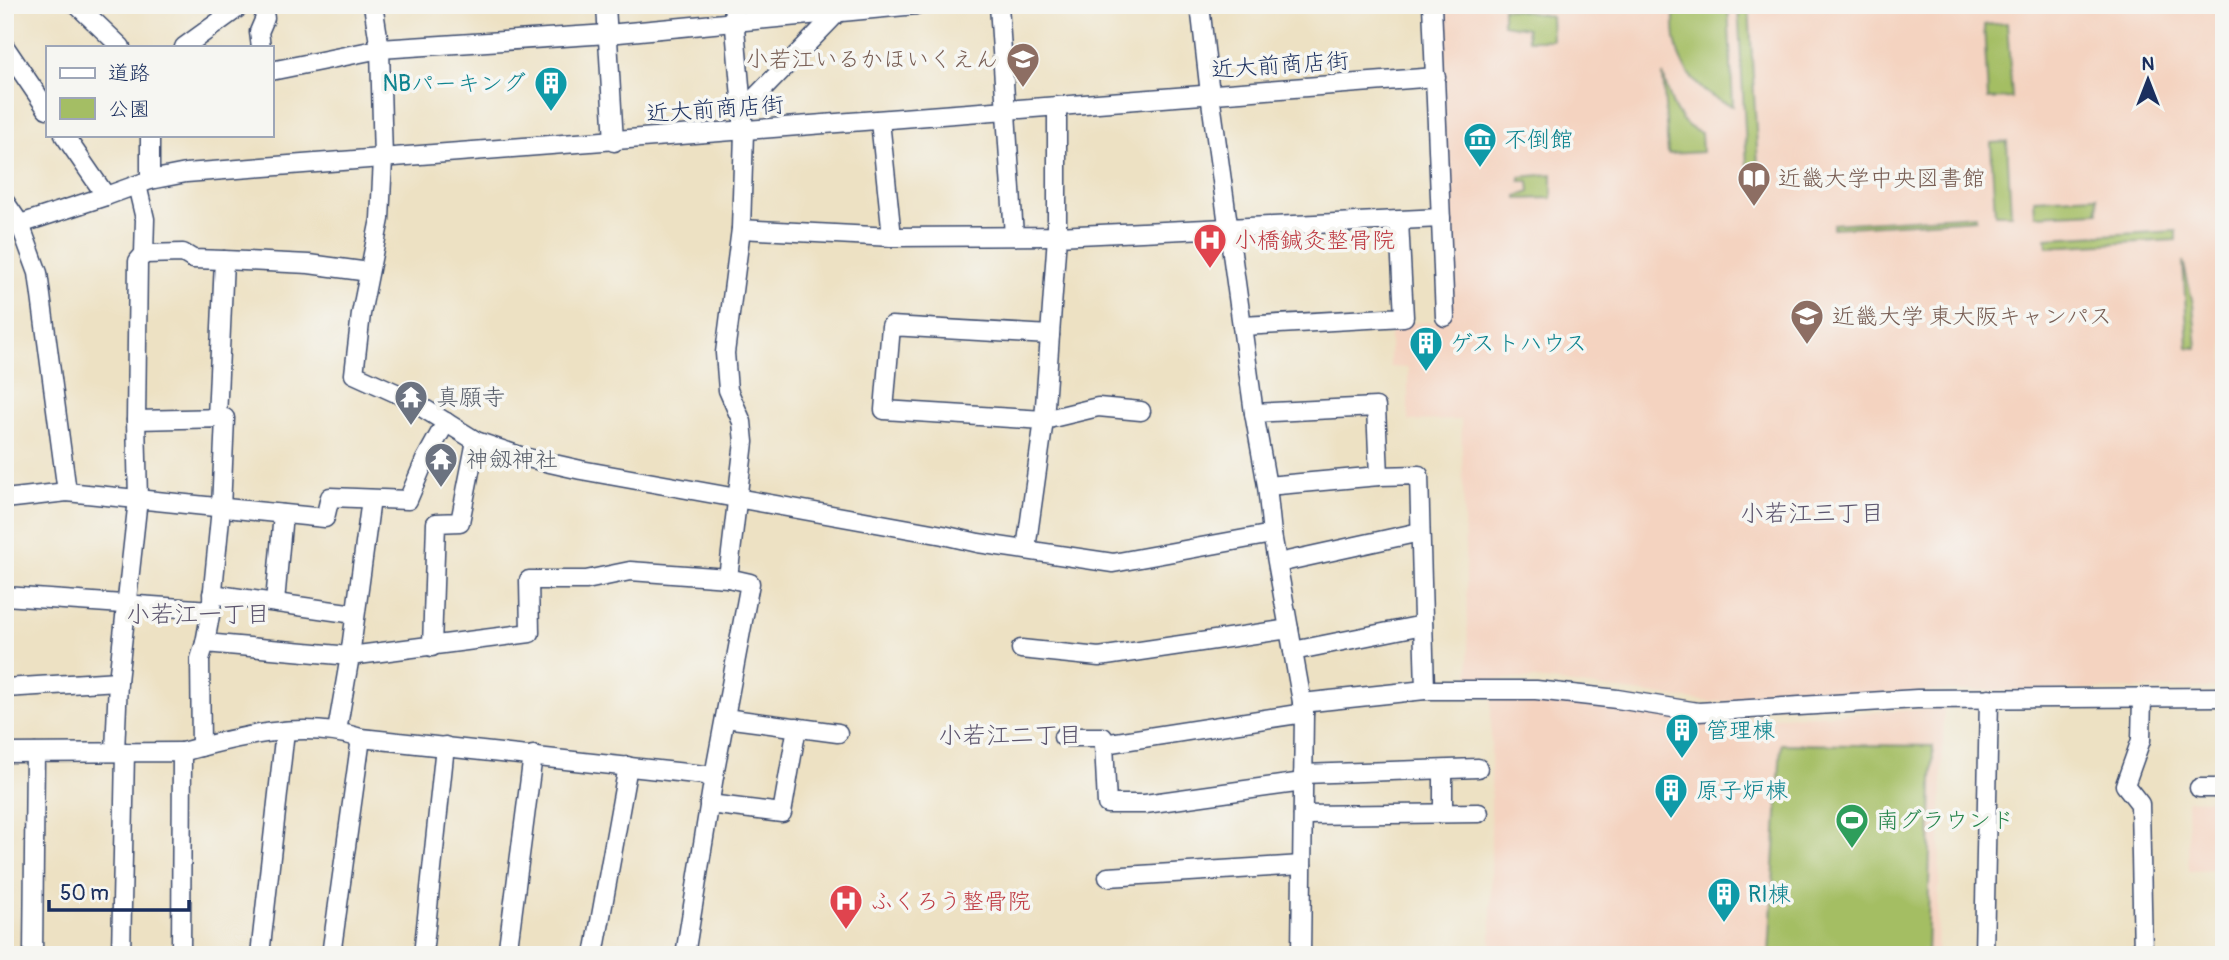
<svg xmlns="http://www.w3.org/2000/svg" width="2229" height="960" font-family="Pangolin,'Klee One',sans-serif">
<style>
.built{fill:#f4d3c0}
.green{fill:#a4be64;stroke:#607661;stroke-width:2}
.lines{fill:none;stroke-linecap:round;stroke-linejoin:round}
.street-casing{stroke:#3a4a6d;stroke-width:21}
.street{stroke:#fff;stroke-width:18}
.labels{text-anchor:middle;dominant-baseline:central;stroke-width:7;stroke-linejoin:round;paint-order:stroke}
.education-label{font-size:23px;fill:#785e54;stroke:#f6f6f2;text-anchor:start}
.street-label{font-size:23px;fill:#1b2f5e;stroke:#f6f6f2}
.culture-label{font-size:23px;fill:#0d838f;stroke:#f6f6f2;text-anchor:start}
.health-label{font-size:23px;fill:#be3a42;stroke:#f6f6f2;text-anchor:start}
.worship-label{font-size:23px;fill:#5b616d;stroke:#f6f6f2;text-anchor:start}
.leisure-label{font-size:23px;fill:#27864d;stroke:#f6f6f2;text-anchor:start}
.neighbourhood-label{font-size:24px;fill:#5c556e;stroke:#f6f6f2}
</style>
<rect width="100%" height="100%" fill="#f6f6f2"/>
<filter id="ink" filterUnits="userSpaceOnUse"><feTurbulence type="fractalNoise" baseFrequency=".0143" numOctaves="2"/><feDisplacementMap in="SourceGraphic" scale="14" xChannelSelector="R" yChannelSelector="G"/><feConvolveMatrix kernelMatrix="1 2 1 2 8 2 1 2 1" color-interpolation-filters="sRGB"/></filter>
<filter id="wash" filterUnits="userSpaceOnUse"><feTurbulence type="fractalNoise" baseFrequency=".00686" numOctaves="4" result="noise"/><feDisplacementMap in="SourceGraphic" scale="28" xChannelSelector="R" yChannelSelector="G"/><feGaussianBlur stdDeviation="1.57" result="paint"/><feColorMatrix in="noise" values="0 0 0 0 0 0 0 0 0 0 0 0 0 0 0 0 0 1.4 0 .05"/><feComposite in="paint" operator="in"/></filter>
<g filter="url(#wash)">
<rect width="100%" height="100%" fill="#ede1c3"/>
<g class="built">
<path d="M1441 5H2224V688L1936 691 1711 702 1535 679H1469L1461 420 1408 421V368L1390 367V324L1448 321Z"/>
<path d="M1491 699H1537L1702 721 1944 708 1937 955H1491Z"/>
<path d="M2224 799V870L2189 871 2187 800Z"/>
</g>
<g class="green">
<path d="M1674 5H1728L1733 106C1705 98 1682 74 1676 44 1673 32 1674 18 1674 5Z"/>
<path d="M1738 5H1749L1758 165 1747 166Z"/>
<path d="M1503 8 1551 16 1552 40H1528L1527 28 1503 24Z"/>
<path d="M2007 23 2012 98 1988 99 1984 25Z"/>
<path d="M1663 74C1669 97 1676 125 1701 133L1702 152 1668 154Z"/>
<path d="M2007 142 2011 214H1995L1991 143Z"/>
<path d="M1552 174V198L1517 199V196L1530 192 1529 181H1520V177Z"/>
<path d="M2097 196 2098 212 2035 215 2034 199Z"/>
<path d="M1976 215V219L1833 228V224Z"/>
<path d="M2176 231V240L2047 247 2046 238Z"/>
<path d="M2183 261 2193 304 2197 348 2188 347Z"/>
<path d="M1781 744 1933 746 1927 955H1769Z"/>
</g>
</g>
<g filter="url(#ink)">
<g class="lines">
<defs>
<g id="street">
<path d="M77 5 121 47"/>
<path d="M373 5 380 49 383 159 380 219 361 314 354 374 407 398 476 441 523 457 581 470 943 535 978 543 1113 563 1272 534"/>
<path d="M606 5 614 142"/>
<path d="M999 5 1014 236"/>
<path d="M1200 5 1210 94 1254 413 1267 486 1272 534 1304 713 1301 955"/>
<path d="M1432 5 1445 317"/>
<path d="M5 47 47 109"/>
<path d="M184 47 242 5"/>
<path d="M261 47 259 32 265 18 262 5"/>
<path d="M271 71 380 49 608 34 916 5"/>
<path d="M743 110 841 9"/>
<path d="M880 121 892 237"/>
<path d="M64 135 106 196"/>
<path d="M150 180V135"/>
<path d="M5 202 20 224 38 273 67 492"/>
<path d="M5 229 106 196 150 180 186 173 1436 77"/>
<path d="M741 229 892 237 1057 236 1441 218"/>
<path d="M144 254 183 253 193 259 224 260 217 418"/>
<path d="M224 260 309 264 369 272"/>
<path d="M1242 326 1404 317 1399 221"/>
<path d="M1050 335 891 326 884 410 1044 420 1098 407 1141 411"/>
<path d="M1254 413 1376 407 1379 476"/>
<path d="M136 420 225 418 221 508 211 610"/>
<path d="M1267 486 1379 476 1419 475 1425 690"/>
<path d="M5 499 67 492 325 518 330 497 408 500 425 460 446 422"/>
<path d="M1026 549 1044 420 1057 236V107"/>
<path d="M1278 563 1420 532"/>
<path d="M212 594 355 614"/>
<path d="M5 596 211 610 205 643 350 656 530 633 529 580H586L630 571 728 578"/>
<path d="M275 602 283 514"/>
<path d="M432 647 436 523 460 522 476 441"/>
<path d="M1021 649 1099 657 1289 629"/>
<path d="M1293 651 1423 625"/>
<path d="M5 688 118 681"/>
<path d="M2142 697 2141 740 2125 785 2140 804 2143 955"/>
<path d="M1302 703 1425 690H1536L1617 699 1698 712 1917 699 2224 697"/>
<path d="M725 718 838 733"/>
<path d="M337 731 350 656 371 499"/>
<path d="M1063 737H1103L1104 744 1304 713"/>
<path d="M1104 744 1107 804H1145L1303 782"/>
<path d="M201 747 200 659 205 643"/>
<path d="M115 752 118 681 138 499 136 420 138 261 144 254 145 219 137 185"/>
<path d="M182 752C240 736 302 720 361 738L714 776"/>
<path d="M5 753 182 752 181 955"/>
<path d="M1443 770V813"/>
<path d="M1303 774 1478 768"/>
<path d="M2199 788H2224"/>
<path d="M709 804 782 813 797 727"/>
<path d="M1303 815 1479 813"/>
<path d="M1108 877 1302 865"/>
<path d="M33 955 35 753"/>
<path d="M121 955 125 752"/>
<path d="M260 955 285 731"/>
<path d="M331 955 361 738"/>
<path d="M423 955 445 746"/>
<path d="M507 955 533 755"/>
<path d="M594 955 628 766"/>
<path d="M685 955 714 776 750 583 728 578 744 442 742 422 728 390 725 353 741 229 744 132 733 5"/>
<path d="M1984 955 1989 698"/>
</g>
</defs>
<use href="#street" class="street-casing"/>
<use href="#street" class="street"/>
</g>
</g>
<defs>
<symbol id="school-pin" viewBox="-11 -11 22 30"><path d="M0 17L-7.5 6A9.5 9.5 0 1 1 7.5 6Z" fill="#8d6e63" stroke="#f6f6f2"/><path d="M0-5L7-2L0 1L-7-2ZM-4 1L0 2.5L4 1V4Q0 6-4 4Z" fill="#fff"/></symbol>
<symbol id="building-pin" viewBox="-11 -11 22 30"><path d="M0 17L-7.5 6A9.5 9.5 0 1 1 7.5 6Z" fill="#0f9aa8" stroke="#f6f6f2"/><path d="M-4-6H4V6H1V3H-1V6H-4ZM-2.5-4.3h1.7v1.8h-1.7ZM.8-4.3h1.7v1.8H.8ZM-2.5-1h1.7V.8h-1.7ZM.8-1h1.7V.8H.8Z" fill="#fff"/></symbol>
<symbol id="museum-pin" viewBox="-11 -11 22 30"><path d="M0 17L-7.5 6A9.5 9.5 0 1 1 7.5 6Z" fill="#0f9aa8" stroke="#f6f6f2"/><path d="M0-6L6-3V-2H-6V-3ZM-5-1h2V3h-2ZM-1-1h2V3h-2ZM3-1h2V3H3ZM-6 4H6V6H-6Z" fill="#fff"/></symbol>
<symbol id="library-pin" viewBox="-11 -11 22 30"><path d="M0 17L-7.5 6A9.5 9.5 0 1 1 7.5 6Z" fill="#8d6e63" stroke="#f6f6f2"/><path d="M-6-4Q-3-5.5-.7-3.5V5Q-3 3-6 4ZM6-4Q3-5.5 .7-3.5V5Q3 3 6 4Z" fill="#fff"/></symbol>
<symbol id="hospital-pin" viewBox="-11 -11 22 30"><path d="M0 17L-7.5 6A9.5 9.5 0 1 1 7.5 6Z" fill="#e0444e" stroke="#f6f6f2"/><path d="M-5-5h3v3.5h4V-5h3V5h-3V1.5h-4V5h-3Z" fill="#fff"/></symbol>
<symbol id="university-pin" viewBox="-11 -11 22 30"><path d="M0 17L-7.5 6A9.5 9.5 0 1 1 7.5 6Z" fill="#8d6e63" stroke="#f6f6f2"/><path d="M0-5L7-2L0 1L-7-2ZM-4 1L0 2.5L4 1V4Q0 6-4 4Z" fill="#fff"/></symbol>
<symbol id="temple-pin" viewBox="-11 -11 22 30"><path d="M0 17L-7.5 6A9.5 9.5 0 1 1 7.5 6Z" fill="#6b7280" stroke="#f6f6f2"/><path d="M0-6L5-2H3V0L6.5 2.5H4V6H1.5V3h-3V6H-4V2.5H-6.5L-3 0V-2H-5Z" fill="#fff"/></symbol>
<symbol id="stadium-pin" viewBox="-11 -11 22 30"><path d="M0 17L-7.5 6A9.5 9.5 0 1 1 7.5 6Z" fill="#2e9e5b" stroke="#f6f6f2"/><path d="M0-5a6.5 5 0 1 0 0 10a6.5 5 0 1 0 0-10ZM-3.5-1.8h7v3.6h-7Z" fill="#fff"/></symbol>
</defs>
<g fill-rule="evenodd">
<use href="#school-pin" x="1004" y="40" width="38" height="52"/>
<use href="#building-pin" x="532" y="64" width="38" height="52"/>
<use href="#museum-pin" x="1461" y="120" width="38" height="52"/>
<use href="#library-pin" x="1735" y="159" width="38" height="52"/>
<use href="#hospital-pin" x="1191" y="221" width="38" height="52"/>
<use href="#university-pin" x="1788" y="297" width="38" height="52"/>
<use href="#building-pin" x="1407" y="324" width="38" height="52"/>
<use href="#temple-pin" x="392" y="378" width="38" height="52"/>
<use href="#temple-pin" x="422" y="440" width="38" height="52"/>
<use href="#building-pin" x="1663" y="711" width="38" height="52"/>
<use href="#building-pin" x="1652" y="771" width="38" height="52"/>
<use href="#stadium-pin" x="1833" y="801" width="38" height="52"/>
<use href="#building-pin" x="1705" y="875" width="38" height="52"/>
<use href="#hospital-pin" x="827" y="882" width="38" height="52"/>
</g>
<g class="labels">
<g class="education-label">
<text x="998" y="59" text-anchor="end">小若江いるかほいくえん</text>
<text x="1778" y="178">近畿大学中央図書館</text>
<text x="1832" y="316">近畿大学 東大阪キャンパス</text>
</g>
<g class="street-label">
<text transform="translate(1280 65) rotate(-4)">近大前商店街</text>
<text transform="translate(715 109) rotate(-4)">近大前商店街</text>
</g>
<g class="culture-label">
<text x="526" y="83" text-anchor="end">NBパーキング</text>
<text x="1504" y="139">不倒館</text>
<text x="1450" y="343">ゲストハウス</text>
<text x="1706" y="730">管理棟</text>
<text x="1696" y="790">原子炉棟</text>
<text x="1748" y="894">RI棟</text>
</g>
<g class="health-label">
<text x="1234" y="240">小橋鍼灸整骨院</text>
<text x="870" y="901">ふくろう整骨院</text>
</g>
<g class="worship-label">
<text x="436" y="397">真願寺</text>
<text x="466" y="459">神劔神社</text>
</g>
<g class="leisure-label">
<text x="1876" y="820">南グラウンド</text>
</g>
<g class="neighbourhood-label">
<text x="1812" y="513">小若江三丁目</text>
<text x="198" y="614">小若江一丁目</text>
<text x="1010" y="735">小若江二丁目</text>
</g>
</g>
<rect width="2229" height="960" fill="none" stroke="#f6f6f2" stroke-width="28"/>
<rect x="46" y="46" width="228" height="91" fill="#f6f6f2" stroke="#9ea6b7" stroke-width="2"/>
<rect x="60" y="68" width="35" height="10" fill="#ffffff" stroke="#9ea6b7" stroke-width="2"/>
<text x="108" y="80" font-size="21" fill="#1b2f5e">道路</text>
<rect x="60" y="98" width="35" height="21" fill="#a4be64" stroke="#9ea6b7" stroke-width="2"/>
<text x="108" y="116" font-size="21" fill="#1b2f5e">公園</text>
<g transform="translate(2148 80)" stroke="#f6f6f2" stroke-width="5" paint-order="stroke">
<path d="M0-5L12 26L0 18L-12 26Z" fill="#1b2f5e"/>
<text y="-10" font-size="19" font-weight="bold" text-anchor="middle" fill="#1b2f5e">N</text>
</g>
<path d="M49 900v10h140v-10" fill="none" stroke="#1b2f5e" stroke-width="3.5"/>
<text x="60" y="900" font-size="21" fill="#1b2f5e" stroke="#f6f6f2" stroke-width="5" paint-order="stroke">50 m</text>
</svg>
